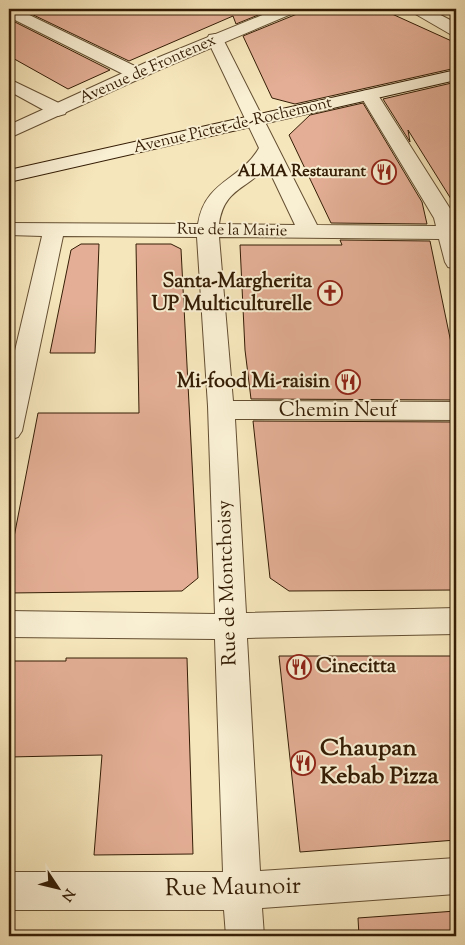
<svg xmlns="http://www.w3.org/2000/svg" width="465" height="945" font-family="'Sorts Mill Goudy',serif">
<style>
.building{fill:#e3ae95;stroke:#341d05}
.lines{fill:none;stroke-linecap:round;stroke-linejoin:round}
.minor-casing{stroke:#644f32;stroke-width:2}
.tertiary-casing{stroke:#644f32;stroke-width:2}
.secondary-casing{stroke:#341d05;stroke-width:2}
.minor{fill:#f9efd3;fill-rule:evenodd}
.tertiary{fill:#f9efd3;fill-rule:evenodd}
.secondary{fill:#f9efd3;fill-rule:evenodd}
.labels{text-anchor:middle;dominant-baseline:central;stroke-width:4;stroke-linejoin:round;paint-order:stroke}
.far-street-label{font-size:16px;fill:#341d05;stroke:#f9efd3}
.far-poi-label{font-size:16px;font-weight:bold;fill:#341d05;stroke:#f9efd3;text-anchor:end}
.poi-label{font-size:20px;font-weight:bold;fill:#341d05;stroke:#f9efd3;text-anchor:end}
.street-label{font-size:20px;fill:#341d05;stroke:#f9efd3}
.near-poi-label{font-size:24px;font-weight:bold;fill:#341d05;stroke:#f9efd3;text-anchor:start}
.near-street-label{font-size:24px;fill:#341d05;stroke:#f9efd3}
</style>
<rect width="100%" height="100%" fill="#f6e6bb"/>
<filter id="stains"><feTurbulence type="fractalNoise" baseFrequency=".004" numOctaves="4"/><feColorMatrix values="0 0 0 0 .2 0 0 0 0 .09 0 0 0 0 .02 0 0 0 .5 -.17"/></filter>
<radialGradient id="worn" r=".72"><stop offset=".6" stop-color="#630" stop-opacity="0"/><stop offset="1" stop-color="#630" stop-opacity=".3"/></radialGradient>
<g class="building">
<path d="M21 9H273L236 24 233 16 129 61Z"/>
<path d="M300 9H381L456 43V68L295 104 272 98 243 36 297 14Z"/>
<path d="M9 19 110 70 68 89 9 56Z"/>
<path d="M456 82V207L408 130 410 142 383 99Z"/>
<path d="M363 103 422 202 427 224 331 223 289 135 310 115Z"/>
<path d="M340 240 430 241 456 367V400L251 399 245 350 240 245H342Z"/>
<path d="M81 244H99L95 353H50L71 250Z"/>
<path d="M136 244H171L181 249 198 578 182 591 9 593V563L38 413H139Z"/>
<path d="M253 421 456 422V590L289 591 270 578Z"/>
<path d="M279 656H456V840L300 852Z"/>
<path d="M66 658H187L193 854 94 855 102 755 9 757V661H66Z"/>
<path d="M456 911V936H359L358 918Z"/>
</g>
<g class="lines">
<defs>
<g id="minor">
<path d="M9 9H17L143 70 146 74 143 78 137 79 131 78 9 17Z"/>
<path d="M215 34 221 35 223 39 317 225 436 226 434 218 360 95 363 91 369 90 375 91 378 95 456 218V269L448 267 445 262 439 239 219 237 233 401 456 402V420L235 419 246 613 456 608V634L247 638 260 871 456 858V894L262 908 264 936H226L224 910H9V872H223L215 639 9 637V611L215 614 208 406 197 237 63 236 22 431 18 437 9 440V376L42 236 9 235V223L198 224C205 180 240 181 259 148L207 39 209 35ZM267 166 295 225 219 224C224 188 247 190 267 166Z"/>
<path d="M9 79 65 106 67 110 65 114 58 116 51 114 9 91Z"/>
</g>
<g id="tertiary">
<path d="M277 9H298L296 12 159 70 9 138V125L147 62Z"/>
<path d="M410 9H429L456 23V35L450 34 412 12Z"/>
</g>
<path id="secondary" d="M456 70V80L9 182V170Z"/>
</defs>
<use href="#minor" class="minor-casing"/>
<use href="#tertiary" class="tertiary-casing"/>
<use href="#secondary" class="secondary-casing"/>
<use href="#minor" class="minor"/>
<use href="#tertiary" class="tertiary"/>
<use href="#secondary" class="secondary"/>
</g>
<defs>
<symbol id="restaurant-ring" viewBox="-11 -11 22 22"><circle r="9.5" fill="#f9efd3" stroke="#8f2418" stroke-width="1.5"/><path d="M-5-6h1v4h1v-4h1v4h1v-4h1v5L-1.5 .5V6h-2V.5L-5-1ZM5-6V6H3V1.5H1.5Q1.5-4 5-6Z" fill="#8f2418"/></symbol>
<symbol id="church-ring" viewBox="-11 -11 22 22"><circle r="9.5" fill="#f9efd3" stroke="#8f2418" stroke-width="1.5"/><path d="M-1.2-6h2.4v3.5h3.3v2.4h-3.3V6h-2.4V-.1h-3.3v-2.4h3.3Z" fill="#8f2418"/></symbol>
</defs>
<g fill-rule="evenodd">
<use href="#restaurant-ring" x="370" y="158" width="28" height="28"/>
<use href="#church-ring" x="316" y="279" width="28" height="28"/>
<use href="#restaurant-ring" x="334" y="368" width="28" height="28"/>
<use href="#restaurant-ring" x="285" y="653" width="28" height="28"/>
<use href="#restaurant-ring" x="289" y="749" width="28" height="28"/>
</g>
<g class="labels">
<g class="far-street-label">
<text transform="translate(148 70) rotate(-24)">Avenue de Frontenex</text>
<text transform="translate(233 126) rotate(-13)">Avenue Pictet-de-Rochemont</text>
<text transform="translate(232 231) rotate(1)">Rue de la Mairie</text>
</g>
<g class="far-poi-label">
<text x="366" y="172">ALMA Restaurant</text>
</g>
<g class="poi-label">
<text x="312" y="282">Santa-Margherita<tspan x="312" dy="23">UP Multiculturelle</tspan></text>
<text x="330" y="382">Mi-food Mi-raisin</text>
<text x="316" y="667" text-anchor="start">Cinecitta</text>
</g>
<g class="street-label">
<text x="338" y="411">Chemin Neuf</text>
<text transform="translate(228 583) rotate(-92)">Rue de Montchoisy</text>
</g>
<g class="near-poi-label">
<text x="320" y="749">Chaupan<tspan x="320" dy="28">Kebab Pizza</tspan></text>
</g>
<g class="near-street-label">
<text transform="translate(233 888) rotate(-1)">Rue Maunoir</text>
</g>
</g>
<rect width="465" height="945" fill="none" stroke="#f6e6bb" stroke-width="30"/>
<rect x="10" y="10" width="445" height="925" fill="none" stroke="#341d05" stroke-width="2.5"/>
<rect x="15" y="15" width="435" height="915" fill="none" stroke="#341d05"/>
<g transform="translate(58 888) rotate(125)" stroke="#f9efd3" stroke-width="4" paint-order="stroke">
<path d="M0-4L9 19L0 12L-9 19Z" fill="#341d05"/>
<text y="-8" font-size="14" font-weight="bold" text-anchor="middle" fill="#341d05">N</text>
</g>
<rect width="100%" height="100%" filter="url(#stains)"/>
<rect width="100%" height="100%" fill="url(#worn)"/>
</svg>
